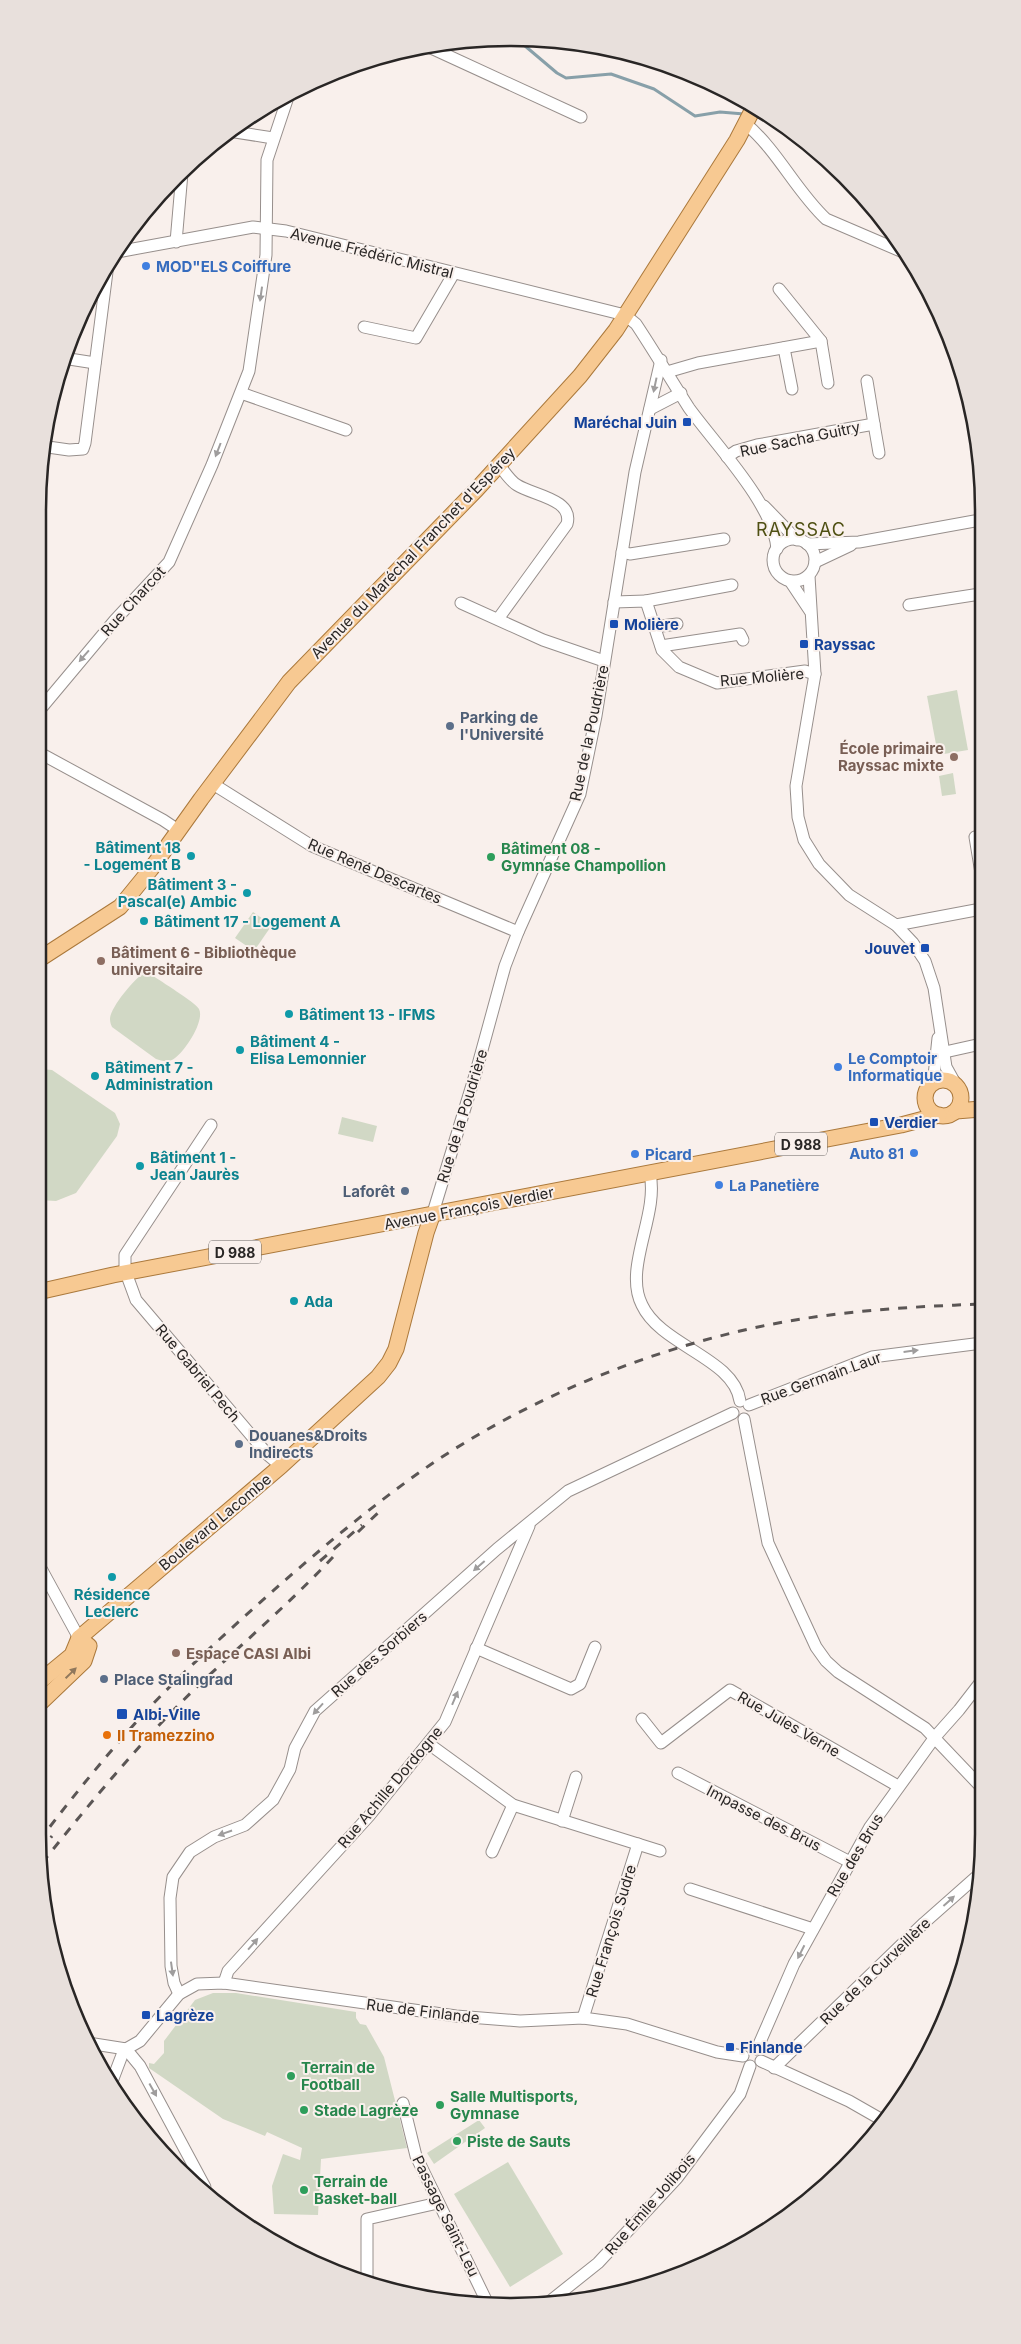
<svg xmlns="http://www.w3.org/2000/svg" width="1021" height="2344" font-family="Inter,sans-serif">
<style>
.green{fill:#d1d8c5}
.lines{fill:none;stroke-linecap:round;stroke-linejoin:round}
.stream{stroke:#88a0a9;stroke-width:3}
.minor-casing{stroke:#978f8c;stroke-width:13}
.major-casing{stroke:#ab793c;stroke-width:17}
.minor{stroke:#fff;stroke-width:11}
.major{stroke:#f7c992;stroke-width:15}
.rail{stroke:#5b5655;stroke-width:3;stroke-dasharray:9 9;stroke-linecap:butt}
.oneway{fill:#9f9d9d}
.oneway2{fill:#90785c}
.shop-dot{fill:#3f7fe0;stroke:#f9f0ec;stroke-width:2}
.transit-dot{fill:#1a4fb4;stroke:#f9f0ec;stroke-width:2}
.service-dot{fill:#5c6f8a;stroke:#f9f0ec;stroke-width:2}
.education-dot{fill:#8d6e63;stroke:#f9f0ec;stroke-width:2}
.culture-dot{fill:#0f9aa8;stroke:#f9f0ec;stroke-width:2}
.leisure-dot{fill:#2e9e5b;stroke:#f9f0ec;stroke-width:2}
.food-dot{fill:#e8710a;stroke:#f9f0ec;stroke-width:2}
.labels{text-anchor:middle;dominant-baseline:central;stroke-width:4;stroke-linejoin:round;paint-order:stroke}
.shield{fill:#f9f0ec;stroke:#676361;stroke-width:1}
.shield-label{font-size:14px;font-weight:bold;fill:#292625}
.street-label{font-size:15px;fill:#292625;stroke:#f9f0ec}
.shop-label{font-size:15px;font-weight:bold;fill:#366cbe;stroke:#f9f0ec;text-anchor:start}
.transit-label{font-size:15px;font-weight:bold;fill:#164399;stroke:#f9f0ec;text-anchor:start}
.service-label{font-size:15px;font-weight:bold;fill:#4e5e75;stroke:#f9f0ec;text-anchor:start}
.education-label{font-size:15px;font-weight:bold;fill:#785e54;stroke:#f9f0ec;text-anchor:start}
.culture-label{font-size:15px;font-weight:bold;fill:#0d838f;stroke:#f9f0ec;text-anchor:start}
.leisure-label{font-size:15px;font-weight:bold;fill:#27864d;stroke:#f9f0ec;text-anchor:start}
.food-label{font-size:15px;font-weight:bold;fill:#c56008;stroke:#f9f0ec;text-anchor:start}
.quarter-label{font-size:18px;letter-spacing:1px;fill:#4f5013;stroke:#f9f0ec}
.rim{fill:none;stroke:#292625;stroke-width:2.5}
</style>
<rect width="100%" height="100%" fill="#f9f0ec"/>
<g class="green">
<path d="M957 690 968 750 938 755 927 696Z"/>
<path d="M953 773 956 794 942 796 939 776Z"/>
<path d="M253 912 272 925 254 951 235 938Z"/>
<path d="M143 974 152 975C160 981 195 1002 199 1009 205 1021 185 1051 175 1058 169 1063 162 1061 156 1059L112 1027C111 1025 110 1022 110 1019 110 1008 134 979 143 974Z"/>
<path d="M41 1069 52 1070 115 1113 120 1124 117 1136 76 1193 56 1201 38 1200V1072Z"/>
<path d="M342 1117 377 1126 373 1142 338 1134Z"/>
<path d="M213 1993H236L356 2012V2018L360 2024 366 2025 384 2057 407 2148 321 2159 318 2215 274 2214 272 2186 283 2154 300 2160 302 2148 267 2132 265 2136 223 2119 149 2068V2063L154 2064 164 2053V2041L195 2000Z"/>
<path d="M479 2120 485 2128 434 2164 427 2153Z"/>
<path d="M508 2162 563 2254 510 2287 454 2194Z"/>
</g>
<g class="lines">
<g class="stream">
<path d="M518 40 557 73 566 78 611 74 654 89 695 116 720 112 744 114"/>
<path d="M755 116 773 122"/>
</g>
<defs>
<g id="minor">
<path d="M429 47 581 117"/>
<path d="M746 124C778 151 796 191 826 219L903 252"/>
<path d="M229 131 273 138"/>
<path d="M176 242 182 173"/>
<path d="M117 252 253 227 286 231 625 315 636 324C654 351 671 380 689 408 715 444 774 505 777 549"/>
<path d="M364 327 416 338 454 273"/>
<path d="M821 341 828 383"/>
<path d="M784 348 792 389"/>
<path d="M63 358 95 363"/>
<path d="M667 372 698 363 821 341 779 289"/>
<path d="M241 393 346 430"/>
<path d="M650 409 681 393"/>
<path d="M874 424 879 453"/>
<path d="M48 447 69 450 83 449 85 443 108 264"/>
<path d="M727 457 736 451 757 445 874 424 867 381"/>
<path d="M764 506 797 540"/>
<circle cx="794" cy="560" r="21"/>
<path d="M807 544 859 542 980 520"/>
<path d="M622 552 630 554 724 539"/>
<path d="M815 562 851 545"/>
<path d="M809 576 815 674 796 786 798 817 804 840 819 864 849 895 896 925 913 943 925 961 934 988 946 1067 956 1085"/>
<path d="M790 581 810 611"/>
<path d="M646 601 732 585"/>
<path d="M614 602 646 601 662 650 679 667 717 683 805 671 815 674"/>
<path d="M461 603 543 640 604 661"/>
<path d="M909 605 980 594"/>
<path d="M498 619 567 524C574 499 532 495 517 485 510 481 504 471 499 465"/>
<path d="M654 627 677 624"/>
<path d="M661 646 740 634 743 640"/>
<path d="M38 712 115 620 169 562 212 465 249 371 266 255 267 160 289 94"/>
<path d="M38 752 163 820 178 830"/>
<path d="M213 784 312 846 518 932"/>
<path d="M975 837 981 873"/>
<path d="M896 925 981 909"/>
<path d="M945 1052 981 1044"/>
<path d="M929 1087 934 1076 938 1038"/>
<path d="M211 1125 125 1255V1270L136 1300 268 1455 281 1466"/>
<path d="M650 1174C659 1215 623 1268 642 1305 661 1346 734 1358 740 1401"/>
<path d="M432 1216 476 1072 505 966 518 932 580 794 596 716 635 472 661 360"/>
<path d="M749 1405 872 1357 982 1343"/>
<path d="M744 1419 768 1543 816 1647 826 1661 838 1672 925 1728 983 1789"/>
<path d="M38 1563 79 1638"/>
<path d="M476 1648 571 1689 580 1684 595 1647"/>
<path d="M642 1719 661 1743 730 1690 898 1786"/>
<path d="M429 1744 513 1805 660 1851"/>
<path d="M678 1773 850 1862"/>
<path d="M562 1821 576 1777"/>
<path d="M492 1852 513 1805"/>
<path d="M690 1889 813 1929"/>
<path d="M224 1983 228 1971 369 1816 445 1722 529 1526"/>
<path d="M179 1994 174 1983 171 1966 170 1898 173 1877 190 1852 214 1837 245 1825 273 1800 290 1769 295 1748 315 1711 497 1549 568 1491 733 1413"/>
<path d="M583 2018 638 1844"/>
<path d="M88 2043 126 2049"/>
<path d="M126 2049 140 2066 205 2187"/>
<path d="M757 2049 794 1964 870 1827 935 1737 959 1710 983 1679"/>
<path d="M761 2061 849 2101 884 2121"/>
<path d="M774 2068 924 1923 976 1877"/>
<path d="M111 2084 122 2055 126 2049 140 2041 179 1994 197 1984 224 1983 456 2016 520 2021 583 2018 627 2024 717 2052 743 2056"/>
<path d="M403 2103 416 2156 486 2300"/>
<path d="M367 2278V2219L438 2203"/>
<path d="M549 2302 598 2263 677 2178 740 2094 750 2066"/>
</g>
<g id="major">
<path d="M38 960 120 907 151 869 201 799 289 682 477 489 580 376 616 330 737 140 752 111"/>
<circle cx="943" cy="1098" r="18"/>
<path d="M956 1111 981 1109"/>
<path d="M38 1292 113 1275 901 1125 939 1115"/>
<path d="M38 1683 72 1655 79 1638 281 1466 378 1377 389 1363 396 1349 426 1233 432 1216"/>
<path d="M38 1705 84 1661 89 1646 79 1638"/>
</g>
</defs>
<use href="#minor" class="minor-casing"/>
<use href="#major" class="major-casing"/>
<use href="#minor" class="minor"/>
<use href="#major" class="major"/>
<g class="rail">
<path d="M358 1532 383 1508"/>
<path d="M320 1561 362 1525"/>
<path d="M39 1841C73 1796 109 1752 147 1710 190 1665 237 1623 283 1582 330 1541 378 1501 430 1465 523 1402 631 1357 740 1331 820 1312 901 1307 982 1304"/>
<path d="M40 1852 52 1836"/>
<path d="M42 1863C92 1801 143 1738 201 1683 245 1641 291 1602 333 1557"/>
</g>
</g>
<defs><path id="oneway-solid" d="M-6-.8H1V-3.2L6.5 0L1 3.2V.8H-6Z" transform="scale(1.25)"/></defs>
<g class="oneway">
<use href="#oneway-solid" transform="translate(261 294) rotate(98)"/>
<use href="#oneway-solid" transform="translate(655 385) rotate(102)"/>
<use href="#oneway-solid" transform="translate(218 450) rotate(111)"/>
<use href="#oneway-solid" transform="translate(84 656) rotate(131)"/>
<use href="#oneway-solid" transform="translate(911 1351) rotate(-7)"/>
<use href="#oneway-solid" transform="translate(479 1566) rotate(139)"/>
<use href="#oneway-solid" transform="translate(455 1698) rotate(-67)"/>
<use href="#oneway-solid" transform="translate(318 1709) rotate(132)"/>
<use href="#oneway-solid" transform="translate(225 1833) rotate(161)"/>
<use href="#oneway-solid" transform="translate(949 1901) rotate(-42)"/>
<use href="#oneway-solid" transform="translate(253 1944) rotate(-49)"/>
<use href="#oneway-solid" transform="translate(801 1952) rotate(117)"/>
<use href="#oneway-solid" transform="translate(172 1969) rotate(82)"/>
<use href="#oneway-solid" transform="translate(153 2090) rotate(61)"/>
</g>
<use class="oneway2" href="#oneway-solid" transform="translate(71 1673) rotate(-44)"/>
<g class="shop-dot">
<circle cx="146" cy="266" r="5"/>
<circle cx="838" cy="1067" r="5"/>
<circle cx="914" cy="1153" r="5"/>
<circle cx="635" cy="1154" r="5"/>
<circle cx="719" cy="1185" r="5"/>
</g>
<g class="transit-dot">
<rect x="682" y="417" width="10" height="10" rx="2.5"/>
<rect x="609" y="619" width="10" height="10" rx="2.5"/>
<rect x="799" y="639" width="10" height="10" rx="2.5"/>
<rect x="920" y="943" width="10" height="10" rx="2.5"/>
<rect x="869" y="1117" width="10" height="10" rx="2.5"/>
<rect x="116" y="1708" width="12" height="12" rx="2.5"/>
<rect x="141" y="2010" width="10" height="10" rx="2.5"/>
<rect x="725" y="2042" width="10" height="10" rx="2.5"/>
</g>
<g class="service-dot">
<circle cx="450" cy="726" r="5"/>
<circle cx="405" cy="1191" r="5"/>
<circle cx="239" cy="1444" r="5"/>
<circle cx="104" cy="1679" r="5"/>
</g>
<g class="education-dot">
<circle cx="954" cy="757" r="5"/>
<circle cx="101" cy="961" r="5"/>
<circle cx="176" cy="1653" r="5"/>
</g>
<g class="culture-dot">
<circle cx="191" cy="856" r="5"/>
<circle cx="247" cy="893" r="5"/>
<circle cx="144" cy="921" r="5"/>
<circle cx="289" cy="1014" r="5"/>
<circle cx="240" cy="1050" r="5"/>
<circle cx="95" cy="1076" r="5"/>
<circle cx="140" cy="1166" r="5"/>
<circle cx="294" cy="1301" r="5"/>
<circle cx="112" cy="1577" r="5"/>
</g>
<g class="leisure-dot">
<circle cx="491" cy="857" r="5"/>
<circle cx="291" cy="2076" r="5"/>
<circle cx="440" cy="2105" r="5"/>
<circle cx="304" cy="2110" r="5"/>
<circle cx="457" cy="2141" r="5"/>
<circle cx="304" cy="2190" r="5"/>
</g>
<circle class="food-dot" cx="107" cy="1735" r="5"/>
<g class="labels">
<g class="shield">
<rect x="775" y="1132.5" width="52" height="23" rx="4"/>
<rect x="209" y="1240.5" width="52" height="23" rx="4"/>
</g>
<g class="shield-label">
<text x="801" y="1144">D 988</text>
<text x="235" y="1252">D 988</text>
</g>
<g class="street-label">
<text transform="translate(372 253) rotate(14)">Avenue Frédéric Mistral</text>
<text transform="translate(800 439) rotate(-12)">Rue Sacha Guitry</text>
<text transform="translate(413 553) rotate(-46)">Avenue du Maréchal Franchet d'Espérey</text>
<text transform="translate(133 601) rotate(-48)">Rue Charcot</text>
<text transform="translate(762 677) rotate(-5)">Rue Molière</text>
<text transform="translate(589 733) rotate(-78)">Rue de la Poudrière</text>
<text transform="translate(375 871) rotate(23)">Rue René Descartes</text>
<text transform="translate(462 1116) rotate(-73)">Rue de la Poudrière</text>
<text transform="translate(469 1208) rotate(-11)">Avenue François Verdier</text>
<text transform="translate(198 1373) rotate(50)">Rue Gabriel Pech</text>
<text transform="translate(821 1378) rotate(-20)">Rue Germain Laur</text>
<text transform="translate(215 1522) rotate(-40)">Boulevard Lacombe</text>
<text transform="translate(379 1654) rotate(-41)">Rue des Sorbiers</text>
<text transform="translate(789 1724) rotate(30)">Rue Jules Verne</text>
<text transform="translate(390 1787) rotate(-50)">Rue Achille Dordogne</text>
<text transform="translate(764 1818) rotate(27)">Impasse des Brus</text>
<text transform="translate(855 1855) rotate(-59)">Rue des Brus</text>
<text transform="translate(611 1931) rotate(-73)">Rue François Sudre</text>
<text transform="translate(875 1971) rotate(-44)">Rue de la Curveillère</text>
<text transform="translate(423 2011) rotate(7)">Rue de Finlande</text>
<text transform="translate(650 2204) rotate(-49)">Rue Émile Jolibois</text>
<text transform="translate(446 2216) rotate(64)">Passage Saint-Leu</text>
</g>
<g class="shop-label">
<text x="156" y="266">MOD"ELS Coiffure</text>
<text x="848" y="1058">Le Comptoir<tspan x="848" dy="17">Informatique</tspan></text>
<text x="904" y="1153" text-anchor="end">Auto 81</text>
<text x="645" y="1154">Picard</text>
<text x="729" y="1185">La Panetière</text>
</g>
<g class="transit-label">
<text x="677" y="422" text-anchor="end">Maréchal Juin</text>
<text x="624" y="624">Molière</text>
<text x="814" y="644">Rayssac</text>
<text x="915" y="948" text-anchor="end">Jouvet</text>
<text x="884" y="1122">Verdier</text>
<text x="133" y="1714">Albi-Ville</text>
<text x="156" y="2015">Lagrèze</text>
<text x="740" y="2047">Finlande</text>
</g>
<g class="service-label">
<text x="460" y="717">Parking de<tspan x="460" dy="17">l'Université</tspan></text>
<text x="395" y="1191" text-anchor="end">Laforêt</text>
<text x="249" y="1435">Douanes&amp;Droits<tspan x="249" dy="17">Indirects</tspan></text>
<text x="114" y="1679">Place Stalingrad</text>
</g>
<g class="education-label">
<text x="944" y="748" text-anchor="end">École primaire<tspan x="944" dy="17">Rayssac mixte</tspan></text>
<text x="111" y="952">Bâtiment 6 - Bibliothèque<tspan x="111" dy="17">universitaire</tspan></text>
<text x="186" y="1653">Espace CASI Albi</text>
</g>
<g class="culture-label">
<text x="181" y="847" text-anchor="end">Bâtiment 18<tspan x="181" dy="17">- Logement B</tspan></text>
<text x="237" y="884" text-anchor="end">Bâtiment 3 -<tspan x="237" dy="17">Pascal(e) Ambic</tspan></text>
<text x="154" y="921">Bâtiment 17 - Logement A</text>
<text x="299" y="1014">Bâtiment 13 - IFMS</text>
<text x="250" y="1041">Bâtiment 4 -<tspan x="250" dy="17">Elisa Lemonnier</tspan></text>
<text x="105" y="1067">Bâtiment 7 -<tspan x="105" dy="17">Administration</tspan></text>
<text x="150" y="1157">Bâtiment 1 -<tspan x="150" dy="17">Jean Jaurès</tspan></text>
<text x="304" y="1301">Ada</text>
<text x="112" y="1594" text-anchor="middle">Résidence<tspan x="112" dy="17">Leclerc</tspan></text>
</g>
<g class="leisure-label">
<text x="501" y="848">Bâtiment 08 -<tspan x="501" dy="17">Gymnase Champollion</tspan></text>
<text x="301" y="2067">Terrain de<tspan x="301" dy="17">Football</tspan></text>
<text x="450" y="2096">Salle Multisports,<tspan x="450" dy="17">Gymnase</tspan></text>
<text x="314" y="2110">Stade Lagrèze</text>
<text x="467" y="2141">Piste de Sauts</text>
<text x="314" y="2181">Terrain de<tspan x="314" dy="17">Basket-ball</tspan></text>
</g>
<g class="food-label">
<text x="117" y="1735">Il Tramezzino</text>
</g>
<g class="quarter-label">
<text x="801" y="529">RAYSSAC</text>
</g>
</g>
<path d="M0 0H1021V2344H0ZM510 46H511A464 464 0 0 1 975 510V1834A464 464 0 0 1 511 2298H510A464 464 0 0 1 46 1834V510A464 464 0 0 1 510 46Z" fill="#e8e0dc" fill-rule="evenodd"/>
<path class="rim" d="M510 46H511A464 464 0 0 1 975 510V1834A464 464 0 0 1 511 2298H510A464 464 0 0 1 46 1834V510A464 464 0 0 1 510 46Z"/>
</svg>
